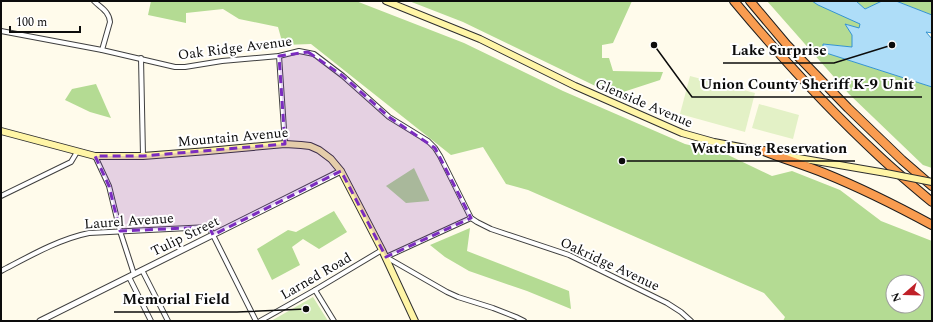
<svg xmlns="http://www.w3.org/2000/svg" width="933" height="322" font-family="Spectral,serif">
<style>
.green{fill:#d1eab4}
.forest{fill:#b4db93;fill-rule:evenodd}
.pitch{fill:#e3f1c6}
.water{fill:#aeddf8;stroke:#3393d1}
.lines{fill:none;stroke-linecap:round;stroke-linejoin:round}
.minor-casing{stroke:#3f3f3f;stroke-width:6}
.tertiary-casing{stroke:#3f3f3f;stroke-width:7}
.secondary-casing{stroke:#2e2e2e;stroke-width:8}
.motorway-casing{stroke:#1d1d1d;stroke-width:10}
.minor{stroke:#fff;stroke-width:4}
.tertiary{stroke:#fff;stroke-width:5}
.secondary{stroke:#fff5a6;stroke-width:6}
.motorway{stroke:#f99c50;stroke-width:8}
.secondary-bridge-casing{stroke:#2e2e2e;stroke-width:8;stroke-linecap:butt}
.secondary-bridge{stroke:#fff5a6;stroke-width:6}
.marked{fill:#7b2cbf;fill-opacity:0.2;stroke:#7b2cbf;stroke-width:3;stroke-dasharray:8 5;stroke-linejoin:round}
.labels{text-anchor:middle;dominant-baseline:central;stroke-width:4;stroke-linejoin:round;paint-order:stroke}
.street-label{font-size:14px;fill:#0c0c0c;stroke:#fff}
.leader{fill:none;stroke:#0c0c0c;stroke-width:1.5}
.callout-dot{fill:#0c0c0c;stroke:#fff;stroke-width:1.5}
.callout-label{font-size:15px;text-anchor:middle;font-weight:bold;fill:#0c0c0c;stroke:#fff;stroke-width:4;stroke-linejoin:round;paint-order:stroke}
</style>
<rect width="100%" height="100%" fill="#fffbeb"/>
<path class="green" d="M313 297 328 321H271Z"/>
<g class="forest">
<path d="M151 1H356L464 43 563 91 685 144 726 154 772 176 792 171 840 190 881 221 932 241V321H783L785 317 764 293 528 190 506 184 483 147 451 155 311 44 283 45 278 27 239 19 223 9 186 13V23L148 15ZM893 282H917V306H893Z"/>
<path d="M409 1H632L613 43 602 45V58H609L613 71 663 72 660 80 614 95 463 22Z"/>
<path d="M767 1H812L818 5 860 23V29L846 24 852 35V47L823 44V52L932 87V168L923 165 849 94Z"/>
<path d="M856 1H882L865 9Z"/>
<path d="M896 1H932V15Z"/>
<path d="M96 84 111 118 90 112 65 100 72 89Z"/>
<path d="M414 168 429 200V201L406 203 386 186Z"/>
<path d="M334 211 347 232 319 249 303 239 292 247 300 265 272 280 257 249 288 230 296 232Z"/>
<path d="M470 228 467 251 569 291 571 309 527 291 469 271 445 257 430 245Z"/>
</g>
<g class="pitch">
<path d="M690 76 755 93 745 132 680 114Z"/>
<path d="M759 104 799 115 793 139 752 128Z"/>
</g>
<path class="water" d="M812 1H856L865 9 882 1H896L932 15V33L926 32 932 39V87L823 52V44L852 47V35L845 24 859 28 860 24 818 5Z"/>
<g class="lines">
<defs>
<g id="minor">
<path d="M94 1C101 8 109 11 110 22L102 50"/>
<path d="M1 31 102 50 175 67H185L222 61 279 56 299 51 314 54 343 76 389 117 428 141 435 148 440 156 471 218 477 222 491 229 569 255 667 303 681 312 691 321"/>
<path d="M279 56 285 144"/>
<path d="M141 58 143 156"/>
<path d="M95 156 109 186 120 231 134 274"/>
<path d="M1 196 71 162 77 152"/>
<path d="M386 257 447 292 458 297 493 308 516 317 524 321"/>
<path d="M386 257 471 218"/>
<path d="M142 270 168 321"/>
<path d="M1 271C28 257 59 239 89 233L209 227 256 321"/>
<path d="M129 277 151 321"/>
<path d="M315 290 334 321"/>
<path d="M260 321 315 290 382 250"/>
</g>
<path id="tertiary" d="M40 321 341 171"/>
<g id="secondary">
<path d="M386 1 480 39 575 86 682 133 714 142 767 152"/>
<path d="M1 131 95 156H143L208 151 285 144 301 145 310 146 319 150 331 159 341 171 382 250 415 321"/>
<path d="M781 155 886 173"/>
</g>
<g id="motorway">
<path d="M734 1C779 55 827 108 879 156 896 172 914 187 932 202"/>
<path d="M750 1 787 45 848 108 902 160 932 186"/>
<path d="M764 151C784 159 804 165 824 173 861 188 897 206 932 225"/>
</g>
</defs>
<use href="#minor" class="minor-casing"/>
<use href="#tertiary" class="tertiary-casing"/>
<use href="#secondary" class="secondary-casing"/>
<use href="#motorway" class="motorway-casing"/>
<use href="#minor" class="minor"/>
<use href="#tertiary" class="tertiary"/>
<use href="#secondary" class="secondary"/>
<use href="#motorway" class="motorway"/>
<defs>
<path id="secondary-bridge" d="M886 173 932 182"/>
</defs>
<use href="#secondary-bridge" class="secondary-bridge-casing"/>
<use href="#secondary-bridge" class="secondary-bridge"/>
</g>
<path class="marked" d="M308 52 343 76 389 117 435 148 471 218 386 257 341 171 213 235 209 227 120 231 109 186 95 156H143L285 144 279 56Z"/>
<g class="labels">
<g class="street-label">
<text transform="translate(235 48) rotate(-7)">Oak Ridge Avenue</text>
<text transform="translate(644 103) rotate(23)">Glenside Avenue</text>
<text transform="translate(233 137) rotate(-5)">Mountain Avenue</text>
<text transform="translate(129 221) rotate(-4)">Laurel Avenue</text>
<text transform="translate(185 236) rotate(-26)">Tulip Street</text>
<text transform="translate(610 264) rotate(25)">Oakridge Avenue</text>
<text transform="translate(316 276) rotate(-30)">Larned Road</text>
</g>
</g>
<path class="leader" d="M892 45L834 63H723M654 45L692 97H922M622 161L683 161H855M306 309L237 312H114"/>
<g class="callout-dot">
<circle cx="892" cy="45" r="4"/>
<circle cx="654" cy="45" r="4"/>
<circle cx="622" cy="161" r="4"/>
<circle cx="306" cy="309" r="4"/>
</g>
<g class="callout-label">
<text x="779" y="55">Lake Surprise</text>
<text x="807" y="89">Union County Sheriff K-9 Unit</text>
<text x="769" y="153">Watchung Reservation</text>
<text x="176" y="304">Memorial Field</text>
</g>
<rect width="933" height="322" fill="none" stroke="#0c0c0c" stroke-width="4"/>
<g transform="translate(905 294) rotate(250)"><circle r="19" fill="#ffffff" stroke="#9e9e9e"/>
<path d="M0-3L7 15L0 10L-7 15Z" fill="#c02129"/>
<text y="-6" font-size="11" font-weight="bold" text-anchor="middle" fill="#0c0c0c">N</text>
</g>
<path d="M10 26v6h70v-6" fill="none" stroke="#0c0c0c" stroke-width="2"/>
<text x="16" y="26" font-size="12" fill="#0c0c0c" stroke="#ffffff" stroke-width="3" paint-order="stroke">100 m</text>
</svg>
